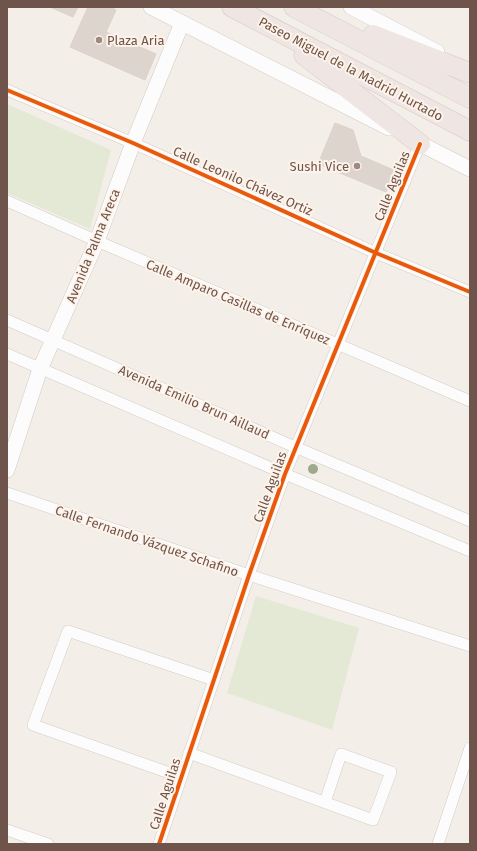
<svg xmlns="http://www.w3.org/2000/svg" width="477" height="851" font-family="'Fira Sans',sans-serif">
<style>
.green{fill:#e3e9d4}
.building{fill:#ddd4ce;stroke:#dcd1cb}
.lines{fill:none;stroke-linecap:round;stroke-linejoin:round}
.street-casing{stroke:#d3cbc7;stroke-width:12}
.secondary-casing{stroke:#d3cac5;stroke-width:16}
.highway-casing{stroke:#d3c9c6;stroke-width:21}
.street{stroke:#fdfcfc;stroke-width:11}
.secondary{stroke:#fdfcfc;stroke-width:15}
.highway{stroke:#efe6e4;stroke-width:20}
.cycleway-casing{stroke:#fdf3e9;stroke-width:6}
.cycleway{stroke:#e8590c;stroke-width:4}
.tree{fill:#9eaa8e}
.poi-dot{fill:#9e8a83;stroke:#fdf3e9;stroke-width:1.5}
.labels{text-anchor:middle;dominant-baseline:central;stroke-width:4;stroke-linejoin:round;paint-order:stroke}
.poi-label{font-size:13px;fill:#6f544c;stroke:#fdf3e9;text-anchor:start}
.street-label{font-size:13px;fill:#6f544c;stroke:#fdf3e9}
</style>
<rect width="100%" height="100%" fill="#f4eee8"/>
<g class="green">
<path d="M7 104 111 150 90 229 7 193Z"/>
<path d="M256 596 359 628 332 730 227 693Z"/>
</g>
<g class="building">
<path d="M50 7H78L73 17Z"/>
<path d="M88 7H110L116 10 106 32 156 54 145 80 70 47Z"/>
<path d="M335 123 353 130 361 156 396 171 386 192 318 164Z"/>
</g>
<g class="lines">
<defs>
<g id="street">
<path d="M7 90 133 143 376 253 470 292"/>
<path d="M7 201 97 241 470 401"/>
<path d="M7 320 295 447 470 521"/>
<path d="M7 354 285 474 470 551"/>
<path d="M7 493 249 575 470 646"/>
<path d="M189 753 373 820 391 772 341 754 325 802"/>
<path d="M181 777 33 725 68 631 214 680"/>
<path d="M7 830 48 844"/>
<path d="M159 844 249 575 285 474 420 144"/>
<path d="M438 844 470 748"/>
</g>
<g id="secondary">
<path d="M151 7 389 128"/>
<path d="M351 7 437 52"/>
<path d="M411 139 470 169"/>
<path d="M7 470 40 369 97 241 133 143 182 23"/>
</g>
<g id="highway">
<path d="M232 7 470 131"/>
<path d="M294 7 470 98"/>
<path d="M373 35 470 73"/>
<path d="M304 55 420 144"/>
</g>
</defs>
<use href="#street" class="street-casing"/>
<use href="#secondary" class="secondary-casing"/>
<use href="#highway" class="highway-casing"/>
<use href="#street" class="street"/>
<use href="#secondary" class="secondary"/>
<use href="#highway" class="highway"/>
<defs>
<g id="cycleway">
<path d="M7 90 133 143 376 253 470 292"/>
<path d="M159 844 249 575 285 474 420 144"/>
</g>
</defs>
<use href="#cycleway" class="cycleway-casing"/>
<use href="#cycleway" class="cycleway"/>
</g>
<circle class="tree" cx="313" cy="469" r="5"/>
<g class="poi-dot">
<circle cx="99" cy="40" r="4"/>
<circle cx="357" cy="166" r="4"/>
</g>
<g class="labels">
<g class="poi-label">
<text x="107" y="40">Plaza Aria</text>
<text x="349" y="166" text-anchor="end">Sushi Vice</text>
</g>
<g class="street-label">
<text transform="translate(351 69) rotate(28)">Paseo Miguel de la Madrid Hurtado</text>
<text transform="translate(243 181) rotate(24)">Calle Leonilo Chávez Ortiz</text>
<text transform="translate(392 186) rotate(-68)">Calle Aguilas</text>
<text transform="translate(93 246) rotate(-68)">Avenida Palma Areca</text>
<text transform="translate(238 302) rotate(23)">Calle Amparo Casillas de Enríquez</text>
<text transform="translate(194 402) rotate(24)">Avenida Emilio Brun Aillaud</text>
<text transform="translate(270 487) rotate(-70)">Calle Aguilas</text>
<text transform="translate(147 541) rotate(19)">Calle Fernando Vázquez Schafino</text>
<text transform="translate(165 794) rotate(-72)">Calle Aguilas</text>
</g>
</g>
<rect width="477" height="851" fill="none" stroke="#6f544c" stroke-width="16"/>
</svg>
